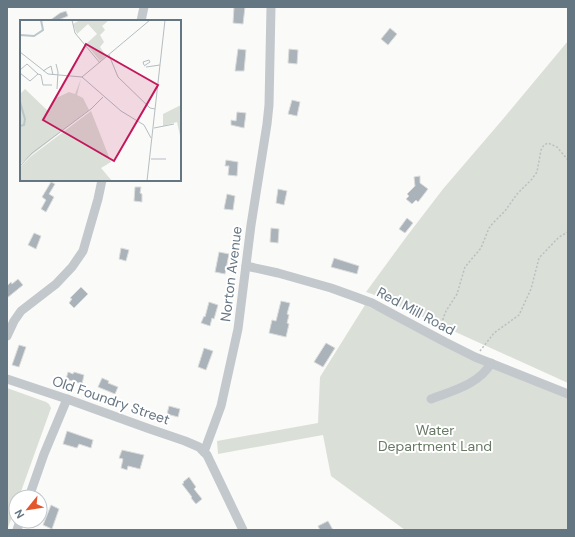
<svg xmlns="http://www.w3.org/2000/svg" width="575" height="537" font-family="'DM Sans',sans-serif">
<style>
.green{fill:#dadfd7}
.building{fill:#aab3b9;stroke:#dcdcda}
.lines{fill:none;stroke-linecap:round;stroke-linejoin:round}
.path{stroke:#bbbfc2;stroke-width:1.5;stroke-dasharray:2 2;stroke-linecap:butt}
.minor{stroke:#c3c8cc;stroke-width:9}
.labels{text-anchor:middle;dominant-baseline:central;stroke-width:4;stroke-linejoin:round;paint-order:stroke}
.street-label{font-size:14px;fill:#657683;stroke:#fff}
.park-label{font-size:14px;fill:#687a64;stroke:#fff}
.inset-river{fill:none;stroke:#bbc7cb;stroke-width:2}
.inset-road{fill:none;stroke:#b5bdc2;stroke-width:1}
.view{fill:#c2185b;fill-opacity:0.15;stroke:#c2185b;stroke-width:2}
.inset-edge{fill:none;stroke:#657683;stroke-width:2}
</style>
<rect width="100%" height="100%" fill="#fafaf8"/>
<g class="green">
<path d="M568 41V383L372 294 366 292 407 236 443 189 503 119Z"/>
<path d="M365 305 514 374 568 397V530H405L331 476 323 435 218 454 217 441 318 423 320 377Z"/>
<path d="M7 388 46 402 49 404 51 408 19 497H16V506L7 530Z"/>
</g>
<g class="building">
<path d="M234 7H245L243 24 233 23Z"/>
<path d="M66 11 68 16 56 21H49L60 13Z"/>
<path d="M390 28 397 34 388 45 381 39Z"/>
<path d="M238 49 246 50 244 71H235Z"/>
<path d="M289 49 298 50 297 64 288 63Z"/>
<path d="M292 100 300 102 297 116 288 114Z"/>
<path d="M237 112 246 113 244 128 231 125V120L236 121Z"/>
<path d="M226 160 238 162 237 176 228 175 229 166H225Z"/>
<path d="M420 176V183L428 189 418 202 416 200 412 204 406 199 409 196 407 194 415 186 414 177Z"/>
<path d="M51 182 55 184 49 194 54 197 46 212 41 209 46 200 42 197Z"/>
<path d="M135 187H141L140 193 142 194V202L134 201Z"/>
<path d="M278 189 287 191 284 205 276 203Z"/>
<path d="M227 194 235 196 233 210 224 209Z"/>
<path d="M407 218 413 223 405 233 399 229Z"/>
<path d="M271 228 279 229 278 243 270 242Z"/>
<path d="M34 233 41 236 36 249 28 245Z"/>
<path d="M121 248 129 250 126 261 119 259Z"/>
<path d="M219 252 229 254 225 274 215 272Z"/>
<path d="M334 258 359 266 357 274 331 267Z"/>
<path d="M18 279 23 285 7 298V286L11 282 12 284Z"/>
<path d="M81 287 88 294 74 308 69 303 72 299 70 298Z"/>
<path d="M281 301 290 303 287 314 289 315 287 323 289 324 286 337 269 333 272 320 276 321Z"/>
<path d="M209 302 218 305 214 319 212 318 210 326 201 323 204 316 205 317Z"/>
<path d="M326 343 335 348 323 367 314 362Z"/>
<path d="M19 345 26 347 19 367 12 365Z"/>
<path d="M204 348 213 351 206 370 198 367Z"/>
<path d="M68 372 73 374 74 372 84 375 82 384 66 379Z"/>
<path d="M102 378 109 381 108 383 118 387 115 394 98 387Z"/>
<path d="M169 406 180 409 178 417 167 414Z"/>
<path d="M67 431 93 440 91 448 79 444 77 448 63 444Z"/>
<path d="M122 450 144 455 140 469 128 466 127 470 121 468 123 459 119 458Z"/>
<path d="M189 477 196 487 194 489 202 499 196 504 191 498 192 497 182 484 184 483 183 482Z"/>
<path d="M51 505 59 509 52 529 43 525Z"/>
<path d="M328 521 333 530H320L318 526Z"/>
</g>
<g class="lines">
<g class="path">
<path d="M444 332 443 319 446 311 457 294 465 267 481 248 489 228 493 223 505 211 517 194 532 179 537 172 541 150 544 145 548 143 557 147 568 160"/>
<path d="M480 351 494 333 519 315 531 289 539 258 559 237 568 232"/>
</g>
<g class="minor">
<path d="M141 21 144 7"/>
<path d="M246 266 278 273 331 288 356 297 372 303 445 342 475 357 568 394"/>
<path d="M7 336 14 321 21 311 56 284 72 267 83 251 98 199 102 180"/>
<path d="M7 379 67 399 147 428 185 441 199 447 204 452"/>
<path d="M431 399C452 391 480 384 491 363"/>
<path d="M29 497 44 454 67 399"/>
<path d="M17 530 20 521"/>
<path d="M243 530 207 455 204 452 214 425 221 406 238 329 251 225 267 124 269 105 271 7"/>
</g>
</g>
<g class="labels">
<g class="street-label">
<text transform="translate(231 274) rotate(-83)">Norton Avenue</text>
<text transform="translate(416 311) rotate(28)">Red Mill Road</text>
<text transform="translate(111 400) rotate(19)">Old Foundry Street</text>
</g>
<g class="park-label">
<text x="435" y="430">Water<tspan x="435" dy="16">Department Land</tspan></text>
</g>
</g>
<g transform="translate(20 20)">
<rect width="161" height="161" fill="#fafaf8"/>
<path d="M60 0H89L82 6 85 10 80 15 84 22 80 27 86 36 80 41 66 24 77 14 68 4 57 14 53 4ZM61 59 57 75 63 78 69 90 0 144V74L5 69 28 91 34 79 49 72 55 74ZM161 85V120L157 102 143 106V94ZM71 91 91 142 81 148 92 161H0V147L10 137Z" fill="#dadfd7"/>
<path class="inset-river" d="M0 15 14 16 23 10 21 0M0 82 5 99 4 105 0 106"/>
<path class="inset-road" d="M52 0 55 13 80 43M0 32 28 54 62 57 101 91 124 105 131 118M89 35 98 57 130 88 135 89M36 44 38 52 37 69M124 46 130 42 129 40 123 42 124 45M126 47 140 45M0 50 7 44 18 54 10 61 0 53M23 51 31 46 33 55M18 54 21 55 23 65H32M62 57 130 0M134 108 154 104M131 139H146M0 146 12 133 71 89 83 77M127 161 145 0"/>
<path class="view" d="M66 24 138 65 94 141 23 100Z"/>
<rect width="161" height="161" class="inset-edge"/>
</g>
<rect width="575" height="537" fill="none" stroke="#657683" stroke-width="16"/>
<g transform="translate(28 509) rotate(240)"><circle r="19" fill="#ffffff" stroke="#c1c8cd"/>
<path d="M0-3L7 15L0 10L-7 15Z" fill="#e4572e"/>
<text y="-6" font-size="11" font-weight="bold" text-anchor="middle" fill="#657683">N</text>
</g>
</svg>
